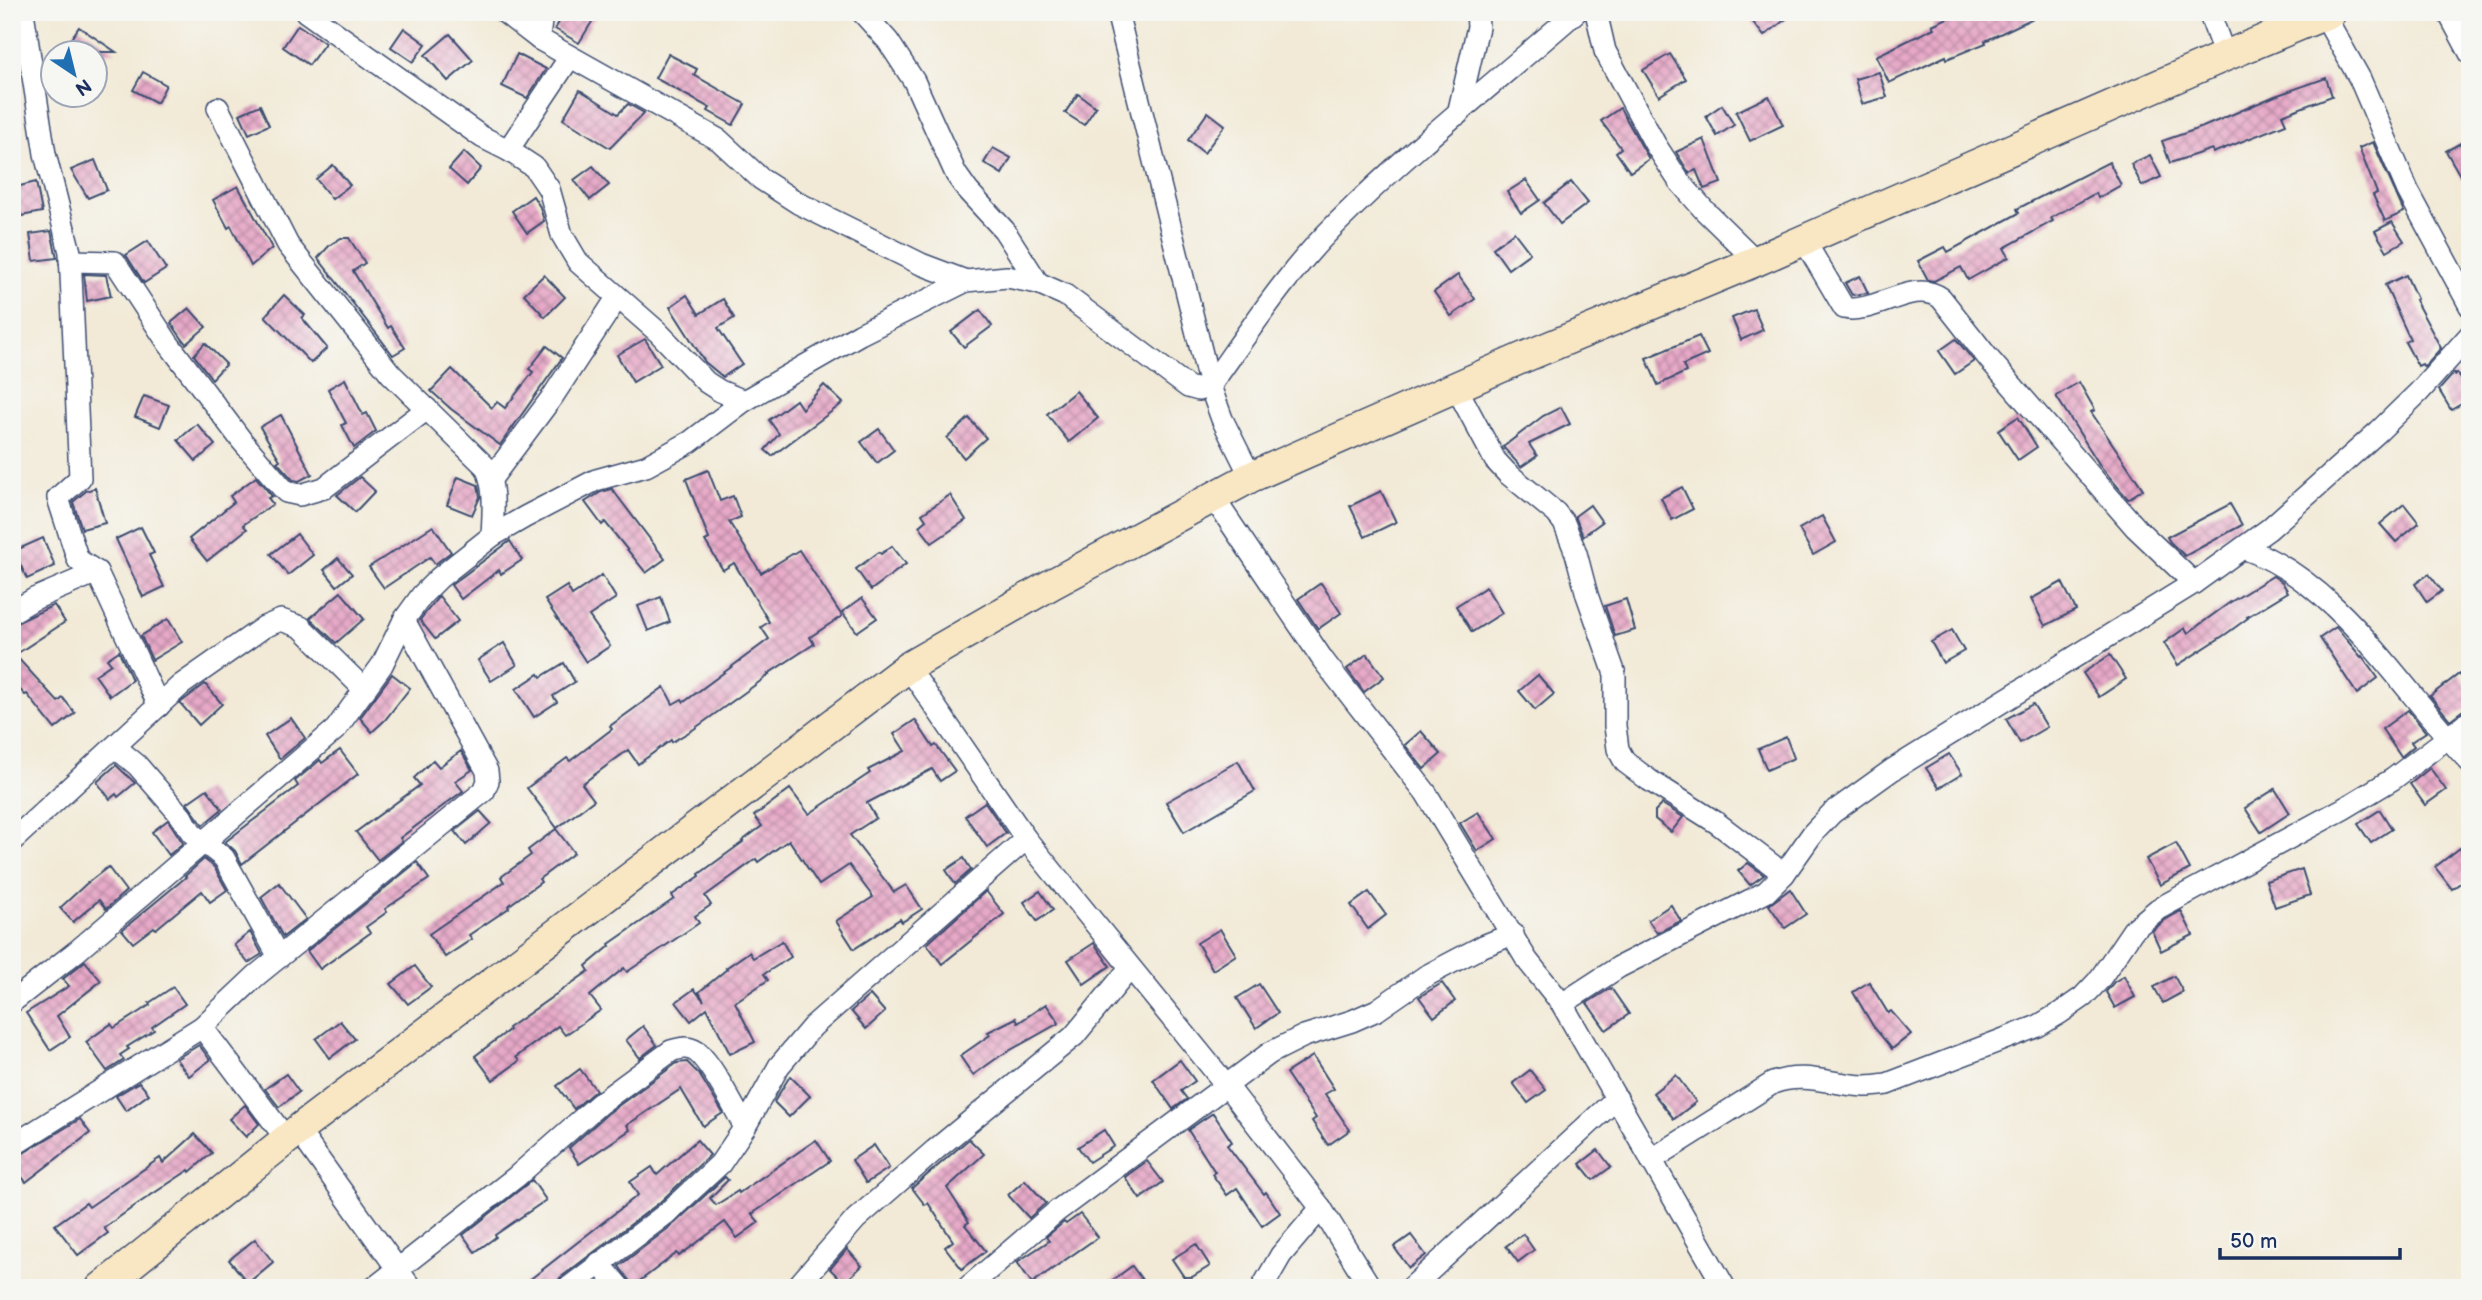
<svg xmlns="http://www.w3.org/2000/svg" width="2482" height="1300" font-family="'Balsamiq Sans',sans-serif">
<style>
.building{fill:url(#building-cross-hatch)}
.lines{fill:none;stroke-linecap:round;stroke-linejoin:round}
.minor-casing{stroke:#3b4b70;stroke-width:24}
.secondary-casing{stroke:#3b4b70;stroke-width:33}
.minor{stroke:#fff;stroke-width:21}
.secondary{stroke:#f9e7c3;stroke-width:30}
</style>
<defs>
<pattern id="building-cross-hatch" width="8" height="8" patternUnits="userSpaceOnUse" patternTransform="scale(1.75)"><rect width="8" height="8" fill="#e7a9c7"/><path d="M0 0l8 8M0 8l8-8" fill="none" stroke="#ba8aa5"/></pattern>
</defs>
<rect width="100%" height="100%" fill="#f6f6f2"/>
<filter id="ink" filterUnits="userSpaceOnUse"><feTurbulence type="fractalNoise" baseFrequency=".0143" numOctaves="2"/><feDisplacementMap in="SourceGraphic" scale="14" xChannelSelector="R" yChannelSelector="G"/><feConvolveMatrix kernelMatrix="1 2 1 2 8 2 1 2 1" color-interpolation-filters="sRGB"/></filter>
<filter id="wash" filterUnits="userSpaceOnUse"><feTurbulence type="fractalNoise" baseFrequency=".00686" numOctaves="4" result="noise"/><feDisplacementMap in="SourceGraphic" scale="28" xChannelSelector="R" yChannelSelector="G"/><feGaussianBlur stdDeviation="1.57" result="paint"/><feColorMatrix in="noise" values="0 0 0 0 0 0 0 0 0 0 0 0 0 0 0 0 0 1.4 0 .05"/><feComposite in="paint" operator="in"/></filter>
<g filter="url(#wash)">
<rect width="100%" height="100%" fill="#f2ead7"/>
<g id="blocks">
<g class="building">
<path d="M565 12H598L579 43 555 29Z"/>
<path d="M1745 12H1795L1764 36Z"/>
<path d="M1961 12H2046L1985 41 1986 43 1947 59 1946 56 1889 83 1876 56 1934 28 1932 25Z"/>
<path d="M298 25 325 43 309 65 283 47Z"/>
<path d="M79 27 116 52H62Z"/>
<path d="M404 28 426 44 413 62 391 47Z"/>
<path d="M450 34 473 60 448 81 425 55Z"/>
<path d="M517 54 546 69 527 98 502 86Z"/>
<path d="M668 54 697 69 694 75 745 104 733 125 708 111 710 108 655 78Z"/>
<path d="M1670 54 1686 79 1659 96 1643 70Z"/>
<path d="M143 72 166 85 157 103 133 90Z"/>
<path d="M1879 72 1887 97 1862 104 1855 79Z"/>
<path d="M2326 78 2332 96 2282 115 2286 124 2213 153 2212 149 2170 163 2162 141 2203 127 2275 96Z"/>
<path d="M580 90 618 114 628 104 644 113 610 148 563 119Z"/>
<path d="M1078 94 1096 107 1084 125 1065 113Z"/>
<path d="M1769 96 1783 125 1750 141 1736 112Z"/>
<path d="M260 105 269 125 249 134 240 114Z"/>
<path d="M1722 105 1734 125 1717 136 1706 116Z"/>
<path d="M1620 108 1649 159 1630 172 1616 152 1621 148 1601 121Z"/>
<path d="M1208 112 1225 125 1204 153 1188 140Z"/>
<path d="M2470 138V193L2446 151Z"/>
<path d="M1704 139 1721 183 1704 189 1696 170 1689 173 1676 152Z"/>
<path d="M2373 142 2404 212 2385 221 2373 195 2377 193 2359 148Z"/>
<path d="M993 148 1011 158 1002 174 984 163Z"/>
<path d="M464 152 481 168 467 185 449 169Z"/>
<path d="M2150 155 2161 177 2142 186 2131 164Z"/>
<path d="M95 160 107 190 88 198 71 170Z"/>
<path d="M2109 162 2121 185 2098 198 2096 193 2051 218 2053 221 2004 248 2009 257 1968 280 1961 267 1934 281 1928 280 1918 261 1945 247 1948 252 2019 213 2017 209Z"/>
<path d="M333 165 350 185 332 199 316 179Z"/>
<path d="M593 166 609 185 590 200 574 180Z"/>
<path d="M1526 180 1540 200 1521 213 1507 192Z"/>
<path d="M36 182 42 212 21 216 16 187Z"/>
<path d="M1571 182 1588 203 1560 224 1544 203Z"/>
<path d="M238 186 272 248 251 266 231 226 228 228 213 200Z"/>
<path d="M533 196 540 207 544 221 527 233 512 211Z"/>
<path d="M2392 222 2404 241 2387 251 2375 231Z"/>
<path d="M51 231 57 258 34 261 30 234Z"/>
<path d="M1514 232 1530 253 1508 269 1493 248Z"/>
<path d="M341 238H349L365 263 353 271 388 328 391 326 405 348 393 355 318 258 330 245Z"/>
<path d="M148 241 166 269 144 283 126 255Z"/>
<path d="M84 274 106 275 111 296 87 301Z"/>
<path d="M544 275 565 297 545 317 524 294Z"/>
<path d="M1458 275 1475 299 1451 316 1434 292Z"/>
<path d="M2406 275 2417 299 2415 300 2441 348 2424 367 2422 364 2418 366 2405 342 2410 339 2385 285Z"/>
<path d="M1860 276 1868 293 1852 295 1845 283Z"/>
<path d="M284 295 305 315 302 318 327 348 311 363 265 316Z"/>
<path d="M687 295 699 314 723 299 734 318 718 328 742 364 723 377 705 362 670 307Z"/>
<path d="M189 308 206 327 186 344 171 323Z"/>
<path d="M1754 309 1763 330 1741 340 1732 318Z"/>
<path d="M980 310 992 326 964 347 951 332Z"/>
<path d="M1699 336 1708 354 1683 365 1686 372 1658 385 1646 358Z"/>
<path d="M645 339 661 365 633 382 617 355Z"/>
<path d="M1956 339 1974 361 1955 374 1939 351Z"/>
<path d="M205 343 226 364 212 379 194 355Z"/>
<path d="M547 346 562 358 500 445 451 409 431 391 452 369 492 408 497 402 505 408 533 372 529 369Z"/>
<path d="M2454 373 2455 375 2457 373 2470 393V399L2451 410 2439 390Z"/>
<path d="M345 379 363 415 367 413 376 431 354 448 342 425 346 423 328 389Z"/>
<path d="M2079 382 2095 410 2091 412 2143 489 2128 499 2101 467 2056 396Z"/>
<path d="M824 385 843 403 772 456 765 450 779 434 769 420 796 400 802 409Z"/>
<path d="M1076 391 1098 418 1069 442 1047 414Z"/>
<path d="M144 396 169 405 160 427 135 417Z"/>
<path d="M1561 407 1570 424 1529 444 1537 456 1521 467 1503 447 1543 416Z"/>
<path d="M281 415 312 474 299 481 293 480 277 462 280 460 260 427Z"/>
<path d="M2018 417 2037 447 2018 460 1998 430Z"/>
<path d="M969 418 986 438 964 458 947 438Z"/>
<path d="M197 424 215 445 196 461 178 440Z"/>
<path d="M879 429 894 450 877 463 861 442Z"/>
<path d="M708 470 720 501 733 496 741 517 729 522 761 573 799 550 842 616 810 637 814 644 768 674 769 675 694 729 672 742 671 740 638 764 628 750 582 784 594 800 557 828 527 788 567 758 570 761 612 729 610 726 664 687 673 704 682 699 684 702 769 639 761 627 769 622 734 563 723 570 705 541 709 539 686 479Z"/>
<path d="M256 477 272 496 268 498 273 504 243 525 247 529 207 561 189 539 234 502 230 496Z"/>
<path d="M360 477 375 491 355 512 337 495Z"/>
<path d="M458 477 478 485 480 497 472 515 447 505Z"/>
<path d="M1682 487 1693 509 1672 520 1661 498Z"/>
<path d="M95 488 105 523 82 529 73 502 86 491Z"/>
<path d="M612 489 665 559 646 573 605 522 602 525 585 502 601 492Z"/>
<path d="M1381 491 1396 522 1365 537 1350 506Z"/>
<path d="M950 495 966 520 932 543 919 526 926 520 922 514Z"/>
<path d="M2230 504 2242 525 2185 556 2170 542 2167 537Z"/>
<path d="M2404 504 2419 523 2396 542 2380 524Z"/>
<path d="M1590 505 1602 522 1583 536 1575 516Z"/>
<path d="M1822 516 1836 542 1813 555 1799 529Z"/>
<path d="M433 526 451 552 435 564 430 557 384 588 369 567Z"/>
<path d="M141 527 154 553 149 555 164 587 143 597 116 539Z"/>
<path d="M297 534 313 555 288 575 271 554Z"/>
<path d="M43 538 55 566 27 579 14 551Z"/>
<path d="M510 541 522 560 501 574 499 570 461 599 451 585Z"/>
<path d="M892 546 906 564 871 590 856 569 879 552 881 554Z"/>
<path d="M338 558 352 574 337 586 324 570Z"/>
<path d="M2429 574 2442 591 2427 602 2415 584Z"/>
<path d="M602 575 616 598 589 616 610 646 586 662 545 600 567 586 572 595Z"/>
<path d="M2273 576 2282 582 2288 592 2247 617 2248 618 2226 634 2178 665 2164 643 2185 628 2188 633 2229 603Z"/>
<path d="M2062 582 2076 610 2045 626 2031 599Z"/>
<path d="M1321 583 1341 613 1318 629 1298 599Z"/>
<path d="M1486 587 1502 613 1472 632 1456 606Z"/>
<path d="M341 592 364 619 336 643 310 618Z"/>
<path d="M439 596 458 621 435 639 420 620Z"/>
<path d="M661 597 670 622 648 631 638 606Z"/>
<path d="M862 598 877 618 857 632 842 612Z"/>
<path d="M1626 599 1635 630 1615 636 1605 606Z"/>
<path d="M54 605 65 622 15 655 58 702 63 698 75 713 55 729 27 694 25 695 12 681V625Z"/>
<path d="M168 619 182 642 152 660 141 636Z"/>
<path d="M2336 627 2361 657 2362 656 2378 678 2357 694 2320 638Z"/>
<path d="M1952 630 1964 651 1943 663 1931 642Z"/>
<path d="M504 643 517 665 491 681 478 660Z"/>
<path d="M119 651 132 680 110 696 95 675 111 664 107 659Z"/>
<path d="M1367 654 1384 677 1364 692 1347 669Z"/>
<path d="M2110 655 2126 679 2099 697 2083 673Z"/>
<path d="M564 663 575 682 553 696 557 702 534 717 516 689 539 674 541 677Z"/>
<path d="M392 674 410 688 385 720 372 732 360 718Z"/>
<path d="M2459 674 2470 690V708L2462 711 2450 720 2430 696Z"/>
<path d="M1538 675 1554 694 1535 710 1519 691Z"/>
<path d="M205 684 222 704 199 725 180 703Z"/>
<path d="M2033 704 2047 727 2020 743 2006 719Z"/>
<path d="M2408 710 2426 732 2411 742 2414 746 2401 757 2382 729Z"/>
<path d="M291 718 305 738 280 759 265 736Z"/>
<path d="M915 720 933 747 936 745 955 771 940 781 932 769 867 803 876 818 850 835 894 892 906 885 922 909 902 922 900 919 854 949 836 921 873 897 849 865 819 885 789 840 758 862 756 859 705 896 711 905 695 916 699 923 627 972 624 968 590 996 601 1010 565 1035 558 1026 516 1057 519 1061 493 1080 475 1056 509 1030 508 1028 589 971 586 966 610 946 609 944 674 899 672 895 700 876 699 874 743 842 742 841 762 826 754 816 790 789 809 814 870 773 868 770 905 751 894 734Z"/>
<path d="M1421 731 1441 754 1424 769 1405 745Z"/>
<path d="M1786 737 1794 758 1767 770 1758 749Z"/>
<path d="M340 750 358 774 242 864 235 851 225 842 298 786 295 781 320 760 322 763Z"/>
<path d="M461 751 472 770 455 781 463 791 400 838 402 841 378 860 356 832 420 785 414 778 433 760 439 767Z"/>
<path d="M1949 754 1962 774 1939 788 1926 768Z"/>
<path d="M1238 761 1255 791 1184 832 1166 802Z"/>
<path d="M116 765 135 783 118 797 116 794 110 799 97 782Z"/>
<path d="M2430 768 2446 790 2425 805 2410 784Z"/>
<path d="M207 789 222 809 203 825 187 803Z"/>
<path d="M2275 789 2290 813 2261 832 2245 808Z"/>
<path d="M985 802 1006 833 987 847 965 816Z"/>
<path d="M1662 804 1683 817 1671 832 1655 819V811Z"/>
<path d="M2380 810 2392 829 2371 843 2358 824Z"/>
<path d="M480 811 491 823 466 845 455 831Z"/>
<path d="M1478 812 1496 839 1477 851 1460 823Z"/>
<path d="M168 820 183 843 169 855 152 832Z"/>
<path d="M556 829 574 853 539 879 541 882 508 906 509 908 469 935 472 939 445 957 429 934 504 882 501 877 531 855 528 850Z"/>
<path d="M2176 843 2190 869 2160 885 2146 859Z"/>
<path d="M2460 848 2470 861V876L2452 889 2435 867Z"/>
<path d="M964 858 971 870 955 884 946 870Z"/>
<path d="M204 859 214 867 227 890 210 902 202 891 156 929 154 927 133 943 122 930 186 877 185 876Z"/>
<path d="M417 862 429 879 385 909 387 912 366 927 370 933 320 969 307 951Z"/>
<path d="M1748 863 1764 875 1750 885 1738 871Z"/>
<path d="M108 867 126 891 106 909 99 900 73 922 60 908 86 884Z"/>
<path d="M2302 869 2310 895 2275 907 2266 881Z"/>
<path d="M279 883 306 919 283 937 261 897Z"/>
<path d="M1790 889 1806 914 1785 928 1769 905Z"/>
<path d="M986 891 1004 914 942 964 927 944Z"/>
<path d="M1040 891 1053 910 1037 921 1024 902Z"/>
<path d="M1369 892 1386 915 1368 929 1351 905Z"/>
<path d="M1671 905 1681 921 1657 933 1648 920Z"/>
<path d="M2181 911 2193 935 2161 951 2152 931 2165 920Z"/>
<path d="M1220 929 1236 955 1213 970 1197 943Z"/>
<path d="M250 932 262 954 248 963 234 945Z"/>
<path d="M782 941 791 957 764 974 768 980 735 1002 755 1042 730 1054 707 1008 691 1021 676 1002 694 989 704 1001 699 992 727 969 726 968 749 952 753 958Z"/>
<path d="M1094 943 1110 966 1084 984 1068 960Z"/>
<path d="M85 961 101 981 57 1016 70 1037 50 1050 26 1013 69 986 63 979Z"/>
<path d="M415 966 431 987 408 1004 391 984Z"/>
<path d="M2124 976 2135 997 2115 1008 2106 992 2114 982Z"/>
<path d="M2174 976 2183 992 2163 1003 2154 987Z"/>
<path d="M1869 982 1888 1013 1891 1011 1911 1034 1892 1049 1873 1026 1853 992Z"/>
<path d="M1442 983 1455 1001 1434 1017 1419 997Z"/>
<path d="M1259 984 1278 1013 1256 1028 1237 998Z"/>
<path d="M173 987 185 1004 152 1027 154 1030 127 1047 129 1049 120 1055 124 1060 107 1071 86 1042 111 1024 114 1028 150 1005 149 1003Z"/>
<path d="M1611 988 1629 1014 1606 1030 1587 1003Z"/>
<path d="M870 995 885 1012 866 1029 851 1011Z"/>
<path d="M1046 1004 1059 1023 1000 1056 973 1075 960 1056 990 1035 988 1032 1016 1018 1018 1023Z"/>
<path d="M340 1021 355 1039 330 1058 316 1039Z"/>
<path d="M643 1026 657 1045 640 1058 626 1040Z"/>
<path d="M199 1045 210 1060 189 1076 176 1059Z"/>
<path d="M1313 1056 1334 1089 1325 1094 1350 1130 1328 1145 1312 1121 1316 1118 1286 1073Z"/>
<path d="M1180 1060 1195 1081 1181 1091 1187 1099 1173 1109 1153 1080Z"/>
<path d="M687 1062 699 1074 723 1113 703 1126 681 1089 627 1125 630 1130 579 1164 569 1148 607 1114 677 1063Z"/>
<path d="M580 1069 596 1090 574 1109 557 1086Z"/>
<path d="M1530 1070 1546 1090 1528 1103 1513 1083Z"/>
<path d="M286 1074 299 1092 279 1107 265 1089Z"/>
<path d="M1676 1075 1696 1102 1674 1119 1653 1093Z"/>
<path d="M790 1076 810 1096 789 1117 774 1102Z"/>
<path d="M139 1082 149 1094 126 1111 116 1096Z"/>
<path d="M245 1105 259 1124 246 1137 229 1119Z"/>
<path d="M1213 1113 1232 1142 1227 1145 1264 1194 1266 1192 1280 1213 1262 1226 1237 1188 1227 1195 1212 1174 1215 1172 1188 1130Z"/>
<path d="M80 1119 90 1133 26 1182 12 1164V1160Z"/>
<path d="M1104 1130 1114 1146 1089 1162 1078 1147Z"/>
<path d="M195 1134 212 1153 190 1172 189 1170 136 1205 104 1228 108 1233 78 1255 55 1225 86 1203 89 1207 160 1158 163 1163Z"/>
<path d="M969 1139 984 1154 947 1188 969 1222 965 1225 986 1251 962 1269 945 1247 953 1241 928 1203 925 1205 912 1188Z"/>
<path d="M697 1140 710 1155 659 1203 560 1278 555 1288H519L638 1195 630 1182 652 1167 657 1175Z"/>
<path d="M816 1140 830 1161 752 1214 759 1222 737 1238 725 1222 679 1256 677 1253 633 1286 619 1266 675 1223 725 1177 728 1180 710 1198 716 1205 738 1191 739 1193Z"/>
<path d="M874 1145 889 1168 866 1183 852 1160Z"/>
<path d="M1598 1150 1611 1167 1593 1180 1580 1164Z"/>
<path d="M1147 1161 1163 1182 1140 1199 1125 1177Z"/>
<path d="M532 1180 546 1200 495 1235 496 1237 475 1252 463 1235Z"/>
<path d="M1025 1180 1046 1203 1029 1218 1008 1195Z"/>
<path d="M1080 1214 1098 1237 1032 1283 1017 1262 1049 1241 1046 1237 1064 1222 1066 1224Z"/>
<path d="M1523 1234 1534 1250 1518 1262 1506 1246Z"/>
<path d="M1411 1235 1426 1255 1409 1268 1394 1247Z"/>
<path d="M255 1239 273 1262 248 1283 229 1260Z"/>
<path d="M1196 1244 1210 1266 1192 1277H1184L1172 1259Z"/>
<path d="M847 1249 862 1266 844 1283 830 1269Z"/>
<path d="M1132 1266 1148 1288H1102Z"/>
</g>
</g>
</g>
<g filter="url(#ink)">
<use href="#blocks" fill-opacity="0" stroke="#3b4b70" stroke-width="2"/>
<g class="lines">
<defs>
<g id="minor">
<path d="M23 12 45 154 70 252 80 478 58 498 78 560 97 572 159 706"/>
<path d="M306 12 482 137 508 150"/>
<path d="M504 12 539 39 719 140 761 179 798 203 921 264 966 281"/>
<path d="M862 12 888 41 914 81 956 174 968 191 1004 230 1038 283"/>
<path d="M1117 12 1210 386 1222 419 1251 477"/>
<path d="M1596 12 1605 51 1655 144 1679 181 1705 211 1756 261"/>
<path d="M2209 12 2225 56"/>
<path d="M2448 12 2470 53"/>
<path d="M2324 15 2360 79 2408 191 2470 306"/>
<path d="M539 39 542 12"/>
<path d="M570 57 508 150 534 167 549 189 562 235 578 262 658 332 706 382 720 391 744 401"/>
<path d="M218 108 288 245 391 374 486 467C496 489 493 513 492 536"/>
<path d="M1458 114 1478 27 1477 12"/>
<path d="M1804 240 1844 308C1875 315 1913 278 1941 298L1989 359 2136 528 2194 583"/>
<path d="M70 261 115 262 168 343 242 441 286 492 300 495 324 488 427 409"/>
<path d="M1456 387 1495 460 1507 473 1556 513 1564 523 1576 553 1587 595 1615 674V726L1618 749 1625 762 1649 780 1717 823 1784 874"/>
<path d="M491 479 553 396 617 298"/>
<path d="M1213 497 1323 660 1426 793 1527 960 1562 1004 1725 1288"/>
<path d="M2243 548C2338 580 2402 691 2470 762"/>
<path d="M12 612 34 599 97 572"/>
<path d="M908 667 1026 839 1227 1086 1321 1208 1371 1288"/>
<path d="M115 747 137 765 181 816 192 833 224 858 279 957"/>
<path d="M12 841 181 685 264 627 281 620 301 627 365 690"/>
<path d="M12 1002 77 951 336 729 382 665 404 620 422 595 439 578 492 536 525 517 596 480 646 466 690 442 744 401 860 334 966 281 1007 277 1038 283 1065 295 1188 387 1199 390 1210 386C1250 330 1288 271 1337 223 1412 148 1496 82 1576 12"/>
<path d="M1562 1004 1619 967 1766 892 1784 874 1813 833 1832 813 1892 770 2194 583 2269 529 2379 431 2419 392 2470 335"/>
<path d="M202 1027 287 1140"/>
<path d="M298 1130 411 1288"/>
<path d="M12 1146 202 1027 257 975 484 791 488 781 487 771 404 620"/>
<path d="M1651 1160 1773 1083C1804 1071 1833 1085 1865 1086 1872 1086 1880 1085 1887 1084L2038 1026 2060 1013 2083 997 2099 980 2133 930 2158 909 2343 809 2393 779 2470 721"/>
<path d="M599 1263 620 1288"/>
<path d="M374 1288 516 1177 599 1104 671 1051C680 1048 688 1046 697 1052 713 1065 734 1108 745 1127"/>
<path d="M568 1288 667 1213 720 1164 745 1127 779 1066 813 1026 1026 839"/>
<path d="M796 1288 856 1219 935 1150 1074 1036 1130 968"/>
<path d="M967 1288 1057 1211 1270 1053 1304 1036 1352 1021 1377 1010 1426 976 1483 946 1513 934"/>
<path d="M1262 1288 1281 1255 1321 1208"/>
<path d="M1411 1288 1617 1098"/>
</g>
<path id="secondary" d="M101 1288 298 1130 908 667 1052 584 1251 477 1522 358 1756 261 2225 56 2331 12"/>
</defs>
<use href="#minor" class="minor-casing"/>
<use href="#secondary" class="secondary-casing"/>
<use href="#minor" class="minor"/>
<use href="#secondary" class="secondary"/>
</g>
</g>
<rect width="2482" height="1300" fill="none" stroke="#f6f6f2" stroke-width="42"/>
<g transform="translate(74 74) rotate(145)"><circle r="33" fill="#f6f6f2" stroke="#9ea6b7" stroke-width="2"/>
<path d="M0-5L12 26L0 18L-12 26Z" fill="#1f6fb2"/>
<text y="-10" font-size="19" font-weight="bold" text-anchor="middle" fill="#1b2f5e">N</text>
</g>
<path d="M2220 1248v10h180v-10" fill="none" stroke="#1b2f5e" stroke-width="3.5"/>
<text x="2230" y="1248" font-size="21" fill="#1b2f5e" stroke="#f6f6f2" stroke-width="5" paint-order="stroke">50 m</text>
</svg>
